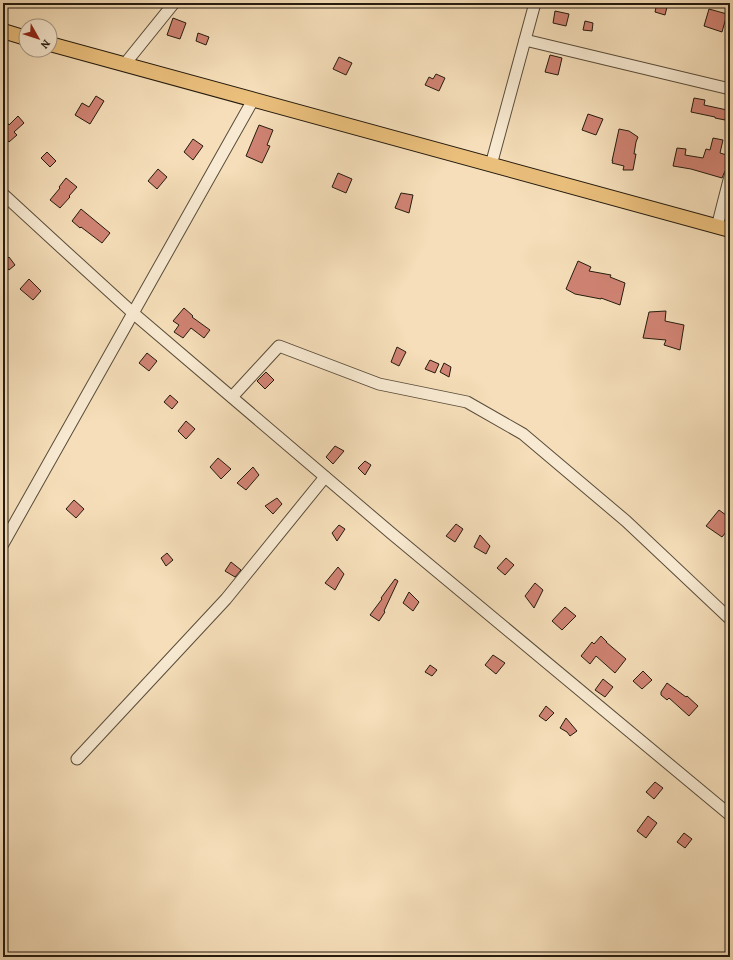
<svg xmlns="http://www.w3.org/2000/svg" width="733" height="960" font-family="Alegreya,serif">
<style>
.building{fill:#d08373;stroke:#251b0e}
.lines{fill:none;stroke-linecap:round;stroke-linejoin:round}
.minor-casing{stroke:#594c39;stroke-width:13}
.major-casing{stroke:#251b0e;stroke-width:16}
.minor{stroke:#f8ead2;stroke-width:11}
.major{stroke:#eabf7c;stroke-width:14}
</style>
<rect width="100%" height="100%" fill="#f5deb9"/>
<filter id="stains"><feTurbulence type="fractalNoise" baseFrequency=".005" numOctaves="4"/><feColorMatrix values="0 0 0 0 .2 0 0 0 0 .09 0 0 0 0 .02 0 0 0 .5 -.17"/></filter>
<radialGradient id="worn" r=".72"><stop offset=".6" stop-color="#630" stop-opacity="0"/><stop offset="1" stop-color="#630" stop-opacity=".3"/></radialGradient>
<g class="building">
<path d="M657 3H668L665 15 655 12Z"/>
<path d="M709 9 727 14 722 32 704 26Z"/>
<path d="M555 11 569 14 566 26 553 23Z"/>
<path d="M173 18 186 23 180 39 167 35Z"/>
<path d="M585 21 593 23 592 31 583 30Z"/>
<path d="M198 33 209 37 206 45 196 41Z"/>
<path d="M550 55 562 58 558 75 545 72Z"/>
<path d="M339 57 352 63 346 75 333 69Z"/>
<path d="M436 74 445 78 439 91 425 85 429 77 433 79Z"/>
<path d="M96 96 104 101 90 124 75 115 82 103 89 107Z"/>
<path d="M694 98 705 100 704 105 727 110 725 120 715 118V117L691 112Z"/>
<path d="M588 114 603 119 596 135 582 130Z"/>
<path d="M18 116 24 123 14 132 17 135 9 142 3 135V117L9 125Z"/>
<path d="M259 125 273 130 267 145 270 146 262 163 246 156Z"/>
<path d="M619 129 629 131 638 137 636 142 634 154H636L633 170H623L624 166 612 163 613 161H612Z"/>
<path d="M713 138 723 140 720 153 730 156V161L728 170 725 171 722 178 691 169 673 166 677 148 686 149 685 155 703 158 706 149 710 150Z"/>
<path d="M193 139 203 146 193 160 184 152Z"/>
<path d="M47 152 56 161 50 167 41 158Z"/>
<path d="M158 169 167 177 157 189 148 181Z"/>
<path d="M338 173 352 179 346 193 332 187Z"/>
<path d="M66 178 77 187 69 196 70 197 60 208 50 200 60 188 59 187Z"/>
<path d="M401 193 413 195 409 213 395 208Z"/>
<path d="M81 209 110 233 102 243 81 227 80 228 72 221Z"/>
<path d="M9 257 15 265 9 270 3 263V262Z"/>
<path d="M578 261 591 267 589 271 611 275 610 277 625 283 620 305 601 298V299L575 294 566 289Z"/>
<path d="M29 279 41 291 33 300 20 289Z"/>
<path d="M184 308 193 316 192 317 210 330 204 338 191 328 183 338 174 332 179 325 173 321Z"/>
<path d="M666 311 665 321 684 325 680 350 664 345 666 340 643 338 649 312Z"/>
<path d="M397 347 406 352 399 366 391 362Z"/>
<path d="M147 353 157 361 149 371 139 363Z"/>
<path d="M430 360 439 364 435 373 425 369Z"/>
<path d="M444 363 451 367 449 377 440 372Z"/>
<path d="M266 372 274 380 265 389 257 381Z"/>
<path d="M170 395 178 402 172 409 164 402Z"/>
<path d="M186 421 195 429 186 439 178 431Z"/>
<path d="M335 446 344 451 333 464 326 457Z"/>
<path d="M218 458 231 469 221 479 210 467Z"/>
<path d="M365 461 371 465 365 475 358 468Z"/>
<path d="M253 467 259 475 246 490 237 483Z"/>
<path d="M277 498 282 504 273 514 265 506Z"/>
<path d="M74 500 84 509 76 518 66 509Z"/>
<path d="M719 510 730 518V527L722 537 706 526Z"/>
<path d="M456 524 463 529 455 542 446 536Z"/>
<path d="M339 525 345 529 337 541 332 533Z"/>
<path d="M480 535 490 546 486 554 474 547Z"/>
<path d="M167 553 173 560 166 566 161 558Z"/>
<path d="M506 558 514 565 505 575 497 568Z"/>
<path d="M231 562 241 570 235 577 225 571Z"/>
<path d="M338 567 344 574 335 590 325 583Z"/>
<path d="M395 579 398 581 384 611 385 612 379 621 370 615 382 599 381 598Z"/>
<path d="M535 583 543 590 534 608 525 596Z"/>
<path d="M409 592 419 602 413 611 403 603Z"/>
<path d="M565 607 576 616 562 630 552 621Z"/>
<path d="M601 636 607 642H606L626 659 615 673 596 656 590 664 581 656 592 642 594 644Z"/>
<path d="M493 655 505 663 496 674 485 665Z"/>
<path d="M430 665 437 670 432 676 425 672Z"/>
<path d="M643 671 652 680 642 689 633 681Z"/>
<path d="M603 679 613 687 605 697 595 690Z"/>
<path d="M667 683 686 697 687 696 698 706 689 716 669 698 667 700 661 695V692Z"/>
<path d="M546 706 554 713 546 721 539 716Z"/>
<path d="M566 718 577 731 570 736 567 732 560 728Z"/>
<path d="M655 782 663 788 654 799 646 792Z"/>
<path d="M648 816 657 823 646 838 637 831Z"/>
<path d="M684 833 692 839 685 848 677 842Z"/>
</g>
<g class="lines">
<defs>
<g id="minor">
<path d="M525 40 730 89"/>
<path d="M124 65 174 3"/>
<path d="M491 165 535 3"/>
<path d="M3 194 65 251 133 313 391 533 730 815"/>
<path d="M717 227 730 176"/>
<path d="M232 397 279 346 379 384 467 402 523 434 626 521 730 619"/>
<path d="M3 544 253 100"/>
<path d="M77 759 226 599 325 477"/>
</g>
<g id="major">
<path d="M3 31 26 38"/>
<path d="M50 44 730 230"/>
</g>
</defs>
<use href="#minor" class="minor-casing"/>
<use href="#major" class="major-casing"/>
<use href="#minor" class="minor"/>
<use href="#major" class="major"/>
</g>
<rect width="733" height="960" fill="none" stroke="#f5deb9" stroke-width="16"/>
<rect x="4" y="4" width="725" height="952" fill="none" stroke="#251b0e" stroke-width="2"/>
<rect x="8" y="8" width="717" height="944" fill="none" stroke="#251b0e"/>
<g transform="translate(38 38) rotate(129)"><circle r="19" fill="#f8ead2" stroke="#a49784"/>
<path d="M0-3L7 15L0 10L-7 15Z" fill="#8f2418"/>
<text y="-6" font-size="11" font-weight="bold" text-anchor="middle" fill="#251b0e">N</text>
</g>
<rect width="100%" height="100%" filter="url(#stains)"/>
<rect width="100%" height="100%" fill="url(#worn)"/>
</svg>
